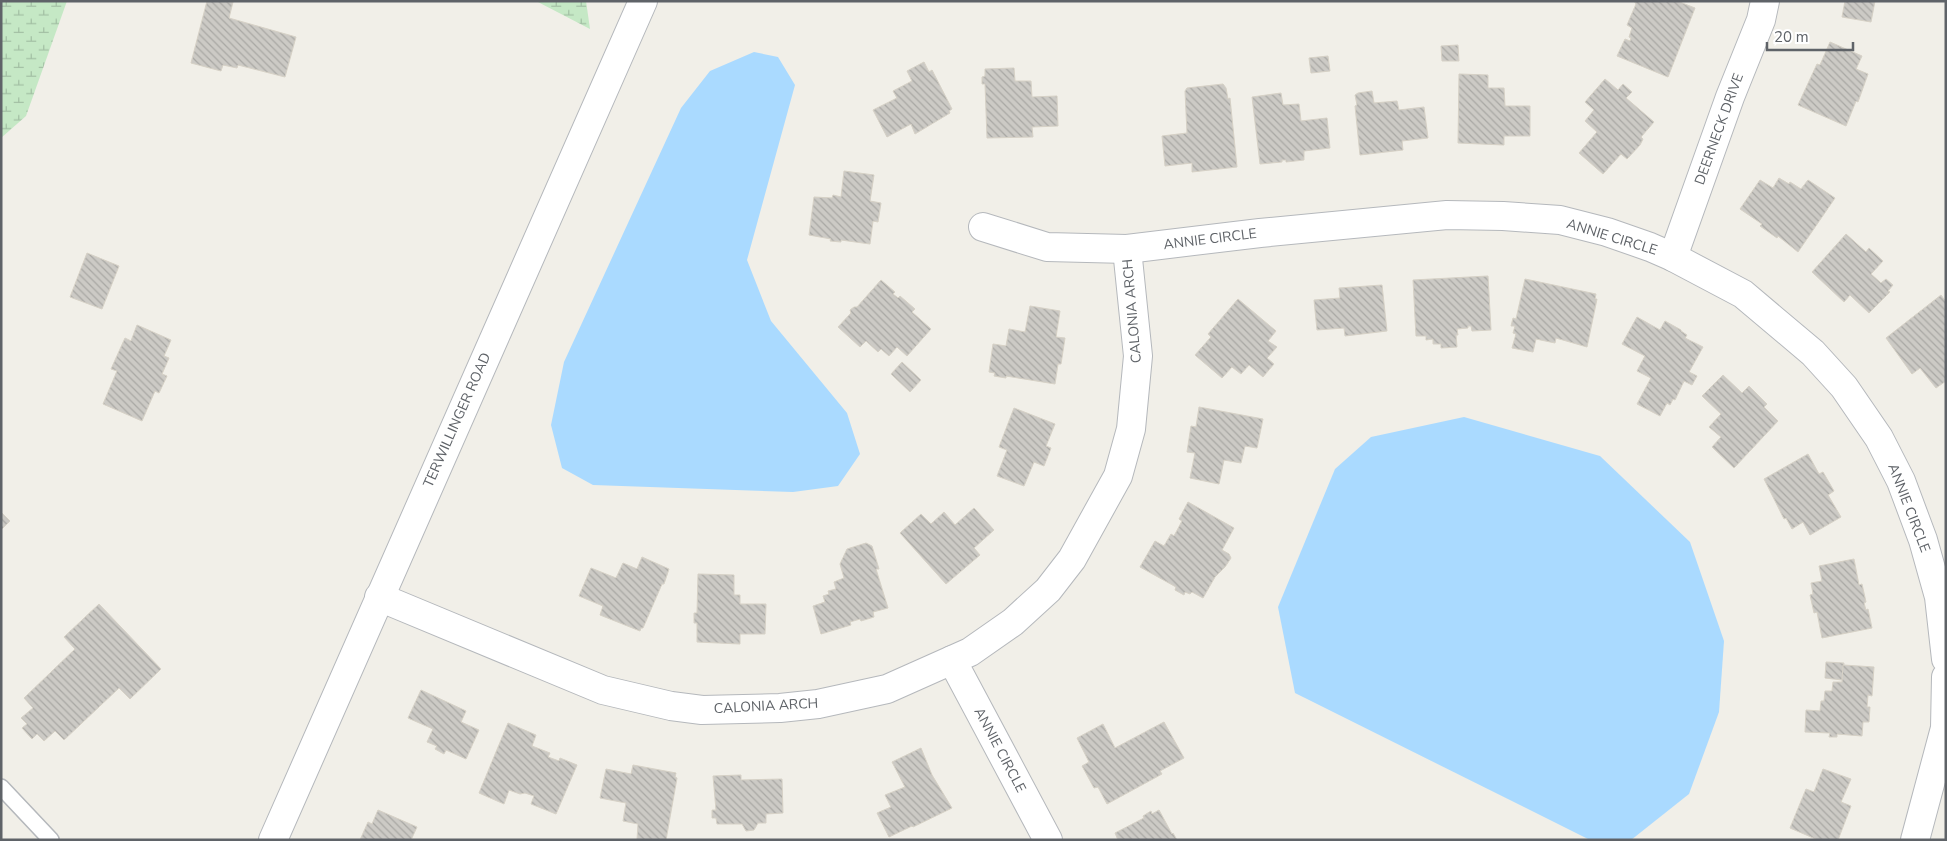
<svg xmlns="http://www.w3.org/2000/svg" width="1947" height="841" font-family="'Nunito Sans',sans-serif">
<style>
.wetland{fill:url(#wetland-marsh)}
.water{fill:#aadaff}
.building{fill:url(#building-back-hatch);stroke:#d6d1c6}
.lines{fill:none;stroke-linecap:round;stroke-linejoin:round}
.lane-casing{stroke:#b5b8bc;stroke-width:18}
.street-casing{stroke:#b5b8bc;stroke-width:30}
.lane{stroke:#fff;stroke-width:15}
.street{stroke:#fff;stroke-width:28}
.labels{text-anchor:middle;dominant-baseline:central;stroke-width:5;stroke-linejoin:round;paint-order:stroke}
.street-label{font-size:14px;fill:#5f6368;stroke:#fff}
</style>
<defs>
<pattern id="wetland-marsh" width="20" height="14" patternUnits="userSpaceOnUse" patternTransform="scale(1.25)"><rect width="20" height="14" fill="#c5e8c5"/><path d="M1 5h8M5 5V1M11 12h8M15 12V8" fill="none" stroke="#a3c0a4"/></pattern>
<pattern id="building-back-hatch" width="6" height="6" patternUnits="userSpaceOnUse" patternTransform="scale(1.25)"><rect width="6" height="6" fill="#cccac5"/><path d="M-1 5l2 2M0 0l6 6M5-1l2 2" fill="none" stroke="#a9a8a4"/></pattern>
</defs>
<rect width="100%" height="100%" fill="#f1efe8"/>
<g class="wetland">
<path d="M1 1H67L26 116 1 138Z"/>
<path d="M536 1H586L590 29Z"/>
</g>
<g class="water">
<path d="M754 52 778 57 795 85 747 260 771 321 847 413 860 454 838 486 793 492 593 485 562 468 551 425 564 362 681 108 710 71Z"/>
<path d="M1464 417 1600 456 1690 542 1724 641 1719 712 1689 794 1631 840 1588 839 1295 693 1278 607 1335 469 1371 437Z"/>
</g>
<g class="building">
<path d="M207 1 233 2 229 18 296 37 285 77 238 65 237 68 223 65 221 71 191 63Z"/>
<path d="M1634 1H1677L1695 8 1668 77 1617 56 1625 39 1630 41 1631 38 1629 37 1632 28 1627 25 1636 4Z"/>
<path d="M1845 1H1875L1871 22 1842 17Z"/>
<path d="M1830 42 1862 56 1856 69 1868 74 1858 102 1856 101 1846 126 1798 105 1817 64 1820 65Z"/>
<path d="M1458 45 1459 61H1442L1441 46Z"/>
<path d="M1328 56 1330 71 1311 73 1309 58Z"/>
<path d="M924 62 929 72 932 70 952 109 949 111 950 113 915 134 911 124 887 137 873 110 897 98 893 91 912 81 907 71Z"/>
<path d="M1014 68 1015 81H1031L1032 97 1057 96 1058 126 1032 127 1033 137 987 138 985 84H982V77L985 76V69Z"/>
<path d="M1459 74 1488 75V88H1504L1505 106H1530V136H1504V145L1458 143Z"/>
<path d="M1605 79 1618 90 1623 84 1632 92 1626 98 1654 122 1641 137 1643 139 1640 145 1627 159 1621 154 1603 174 1579 153 1597 132 1585 121 1594 110 1585 102Z"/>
<path d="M1223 84 1226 88 1228 99 1230 98 1237 167 1192 172V163L1165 166 1162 136 1187 133 1185 91 1187 88Z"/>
<path d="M1372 91 1374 103 1397 101 1399 110 1424 107 1428 138 1402 141 1403 150 1360 155 1355 106 1357 105 1355 95 1358 93Z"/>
<path d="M1281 93 1283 105 1299 104 1301 121 1327 118 1330 148 1304 151V160L1286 162V160H1282V162L1260 164 1252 97Z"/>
<path d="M844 171 874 175 870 201 881 203 878 222 873 221 870 244 841 240V242L830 241 831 239 809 235 814 197 832 198 833 195 841 197Z"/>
<path d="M1779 178 1789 184 1790 182 1801 189 1808 180 1835 198 1798 252 1778 236 1777 238 1760 226 1762 224 1740 209 1760 180 1773 188Z"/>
<path d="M1846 234 1866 252 1869 248 1883 261 1871 274 1881 283 1886 279 1893 285 1888 291 1890 292 1869 313 1850 295 1844 302 1812 272Z"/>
<path d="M87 253 119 266 102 309 70 297Z"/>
<path d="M1488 276 1491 330 1472 331 1471 326H1468V328L1457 329 1458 335H1456L1457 347 1441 348V344H1433V339L1426 340V336H1416L1413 280Z"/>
<path d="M1525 279 1596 294 1595 299H1597L1587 347 1556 338 1555 343 1536 339 1533 352 1512 348 1516 334 1513 333 1515 326H1511L1513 318 1516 319Z"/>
<path d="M881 280 895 292 893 294 898 298 900 296 915 309 912 312 931 329 907 356 897 347 889 356 881 349 878 352 866 341 860 347 838 327 851 313 850 310 854 307H857Z"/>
<path d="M1382 285 1387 331 1345 336 1344 328 1317 330 1314 300 1340 298 1339 288Z"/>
<path d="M1941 295 1946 302V381L1936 388 1920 368 1912 374 1886 338Z"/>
<path d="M1238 299 1276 331 1268 341 1277 347 1267 358 1274 364 1263 377 1249 365 1241 374 1232 367 1222 378 1195 355 1211 337 1208 334Z"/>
<path d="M1030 306 1060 311 1056 337 1065 338 1061 364H1058L1055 384 1006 376V378L994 376 995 373 989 372 993 344 1006 346 1009 329 1025 332Z"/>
<path d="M1637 317 1660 330 1665 321 1681 330V331L1687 335 1685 338 1703 347 1689 372 1697 376 1692 385 1684 381 1675 400 1673 399 1670 405 1667 403 1660 416 1637 404 1651 378 1637 371 1645 356 1622 344Z"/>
<path d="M137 325 171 340 164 356 169 358 162 374 167 376 159 393 155 391 142 421 103 404 117 371 111 369 125 338 131 341Z"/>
<path d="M902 362 921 380 910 392 891 374Z"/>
<path d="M1723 375 1742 393 1749 386 1767 404 1764 407 1778 421 1734 468 1712 447 1721 437 1709 427 1721 414 1702 396Z"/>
<path d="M1199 407 1263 419 1257 448 1245 446 1241 463 1224 460 1219 484 1190 478 1195 453 1187 452 1191 426 1196 427Z"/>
<path d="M1014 408 1055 424 1046 446 1051 448 1044 466 1034 462 1024 486 997 476 1007 450 999 447Z"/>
<path d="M1808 454 1819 474 1823 472 1834 491 1828 495 1841 517 1810 535 1803 522 1792 529 1786 518 1784 519 1764 479Z"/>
<path d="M1188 502 1234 528 1222 550 1229 554 1231 558 1225 567 1215 577 1203 598 1192 592 1190 594 1185 592 1184 595 1175 590 1176 587 1140 567 1155 541 1164 546 1171 534 1174 536 1182 521 1179 519Z"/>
<path d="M974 508 994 530 974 548 980 555 946 584 900 533 921 514 931 524 944 512 955 525Z"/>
<path d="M1 512 10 521 1 530Z"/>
<path d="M866 543 872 546 879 569H876L888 608 873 612 874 617 861 621 860 619 850 622 851 625 821 634 813 606 825 602 823 596 829 594 828 591 836 589 834 582 844 578 840 564 847 549Z"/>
<path d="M642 557 669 569 664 584H662L643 628H641L640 631 600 615 603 606 579 596 591 568 616 578 623 563 637 569Z"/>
<path d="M1854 559 1859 585 1862 584 1866 602 1864 603 1866 610 1868 609 1872 628 1822 638 1817 612 1814 613 1810 595 1813 594 1811 583 1822 581 1819 566Z"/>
<path d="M698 574 734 575V595H740V604H766L765 634H740V644L697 642V623H694V613H697Z"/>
<path d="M99 604 161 669 130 699 119 688 64 740 55 731 44 741 37 734 32 739 22 728 27 724 21 718 33 708 24 698 75 649 64 637Z"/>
<path d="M1826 662 1844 663 1842 680 1825 678Z"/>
<path d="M1843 665 1874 667 1872 696 1868 695 1867 707H1870L1869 722H1863L1862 736 1837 734V737H1829L1830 733 1805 732 1806 710 1820 711 1821 701H1824L1825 691H1832L1833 682H1842Z"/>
<path d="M421 690 466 711 461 722 479 730 466 759 446 750 444 754 435 749 437 746 427 742 433 729 408 718Z"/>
<path d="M1164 722 1184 758 1160 771 1162 774 1107 804 1098 787 1094 788 1082 766 1089 762 1077 738 1103 724 1115 748Z"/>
<path d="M508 723 536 735 532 746 550 753 548 757 559 761 560 758 577 765 556 814 531 804 534 796 525 793 520 794 509 790 504 804 479 793Z"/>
<path d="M921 748 932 775 952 808 913 827 912 826 889 837 877 813 891 807 885 795 905 787 892 762Z"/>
<path d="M633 765 676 773 675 777 677 778 666 840H637L638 824 623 821 626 803 600 798 606 769 631 774Z"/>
<path d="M1823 769 1851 779 1841 802 1851 806 1838 840H1818L1790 828 1806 789 1814 792Z"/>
<path d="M741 775V780L782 779 783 813 766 814V823H758L754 830 746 831 742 824H717L716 818H712V810H716L713 776Z"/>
<path d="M378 810 417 827 411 840H360L368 822 372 824Z"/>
<path d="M1159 810 1172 834 1173 833 1177 840H1118L1115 833 1144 818 1143 816 1151 811 1152 814Z"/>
</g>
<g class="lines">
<defs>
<path id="lane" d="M1 787 51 840"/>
<g id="street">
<path d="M983 227 1047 247 1127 249 1260 233 1447 215 1503 216 1560 220 1607 232 1650 247 1673 257 1743 294 1813 353 1844 387 1879 438 1901 481 1923 540 1939 597 1946 659"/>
<path d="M1673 257 1730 97 1761 20 1765 1"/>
<path d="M379 597 603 690 671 706 702 710 780 708 818 704 887 689 970 652 1013 622 1048 590 1072 559 1118 476 1131 429 1138 356 1127 249"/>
<path d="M952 660 1048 840"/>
<path d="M273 840 643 1"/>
<path d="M1915 840 1945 728 1946 677"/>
</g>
</defs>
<use href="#lane" class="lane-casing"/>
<use href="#street" class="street-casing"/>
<use href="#lane" class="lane"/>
<use href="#street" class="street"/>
</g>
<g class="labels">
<g class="street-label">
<text transform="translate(1719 129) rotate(-70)">DEERNECK DRIVE</text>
<text transform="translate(1612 237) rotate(17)">ANNIE CIRCLE</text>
<text transform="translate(1210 239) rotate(-7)">ANNIE CIRCLE</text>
<text transform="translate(1132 311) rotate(-95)">CALONIA ARCH</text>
<text transform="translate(457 420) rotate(-66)">TERWILLINGER ROAD</text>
<text transform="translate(1909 508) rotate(69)">ANNIE CIRCLE</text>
<text transform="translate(766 706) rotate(-3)">CALONIA ARCH</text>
<text transform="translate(1000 750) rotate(62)">ANNIE CIRCLE</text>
</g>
</g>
<rect width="1947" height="841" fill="none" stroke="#5f6368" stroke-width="5"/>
<path d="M1767 42v8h86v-8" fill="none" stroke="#5f6368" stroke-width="2.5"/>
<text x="1774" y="42" font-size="15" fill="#5f6368" stroke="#ffffff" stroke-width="4" paint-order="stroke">20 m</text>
</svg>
